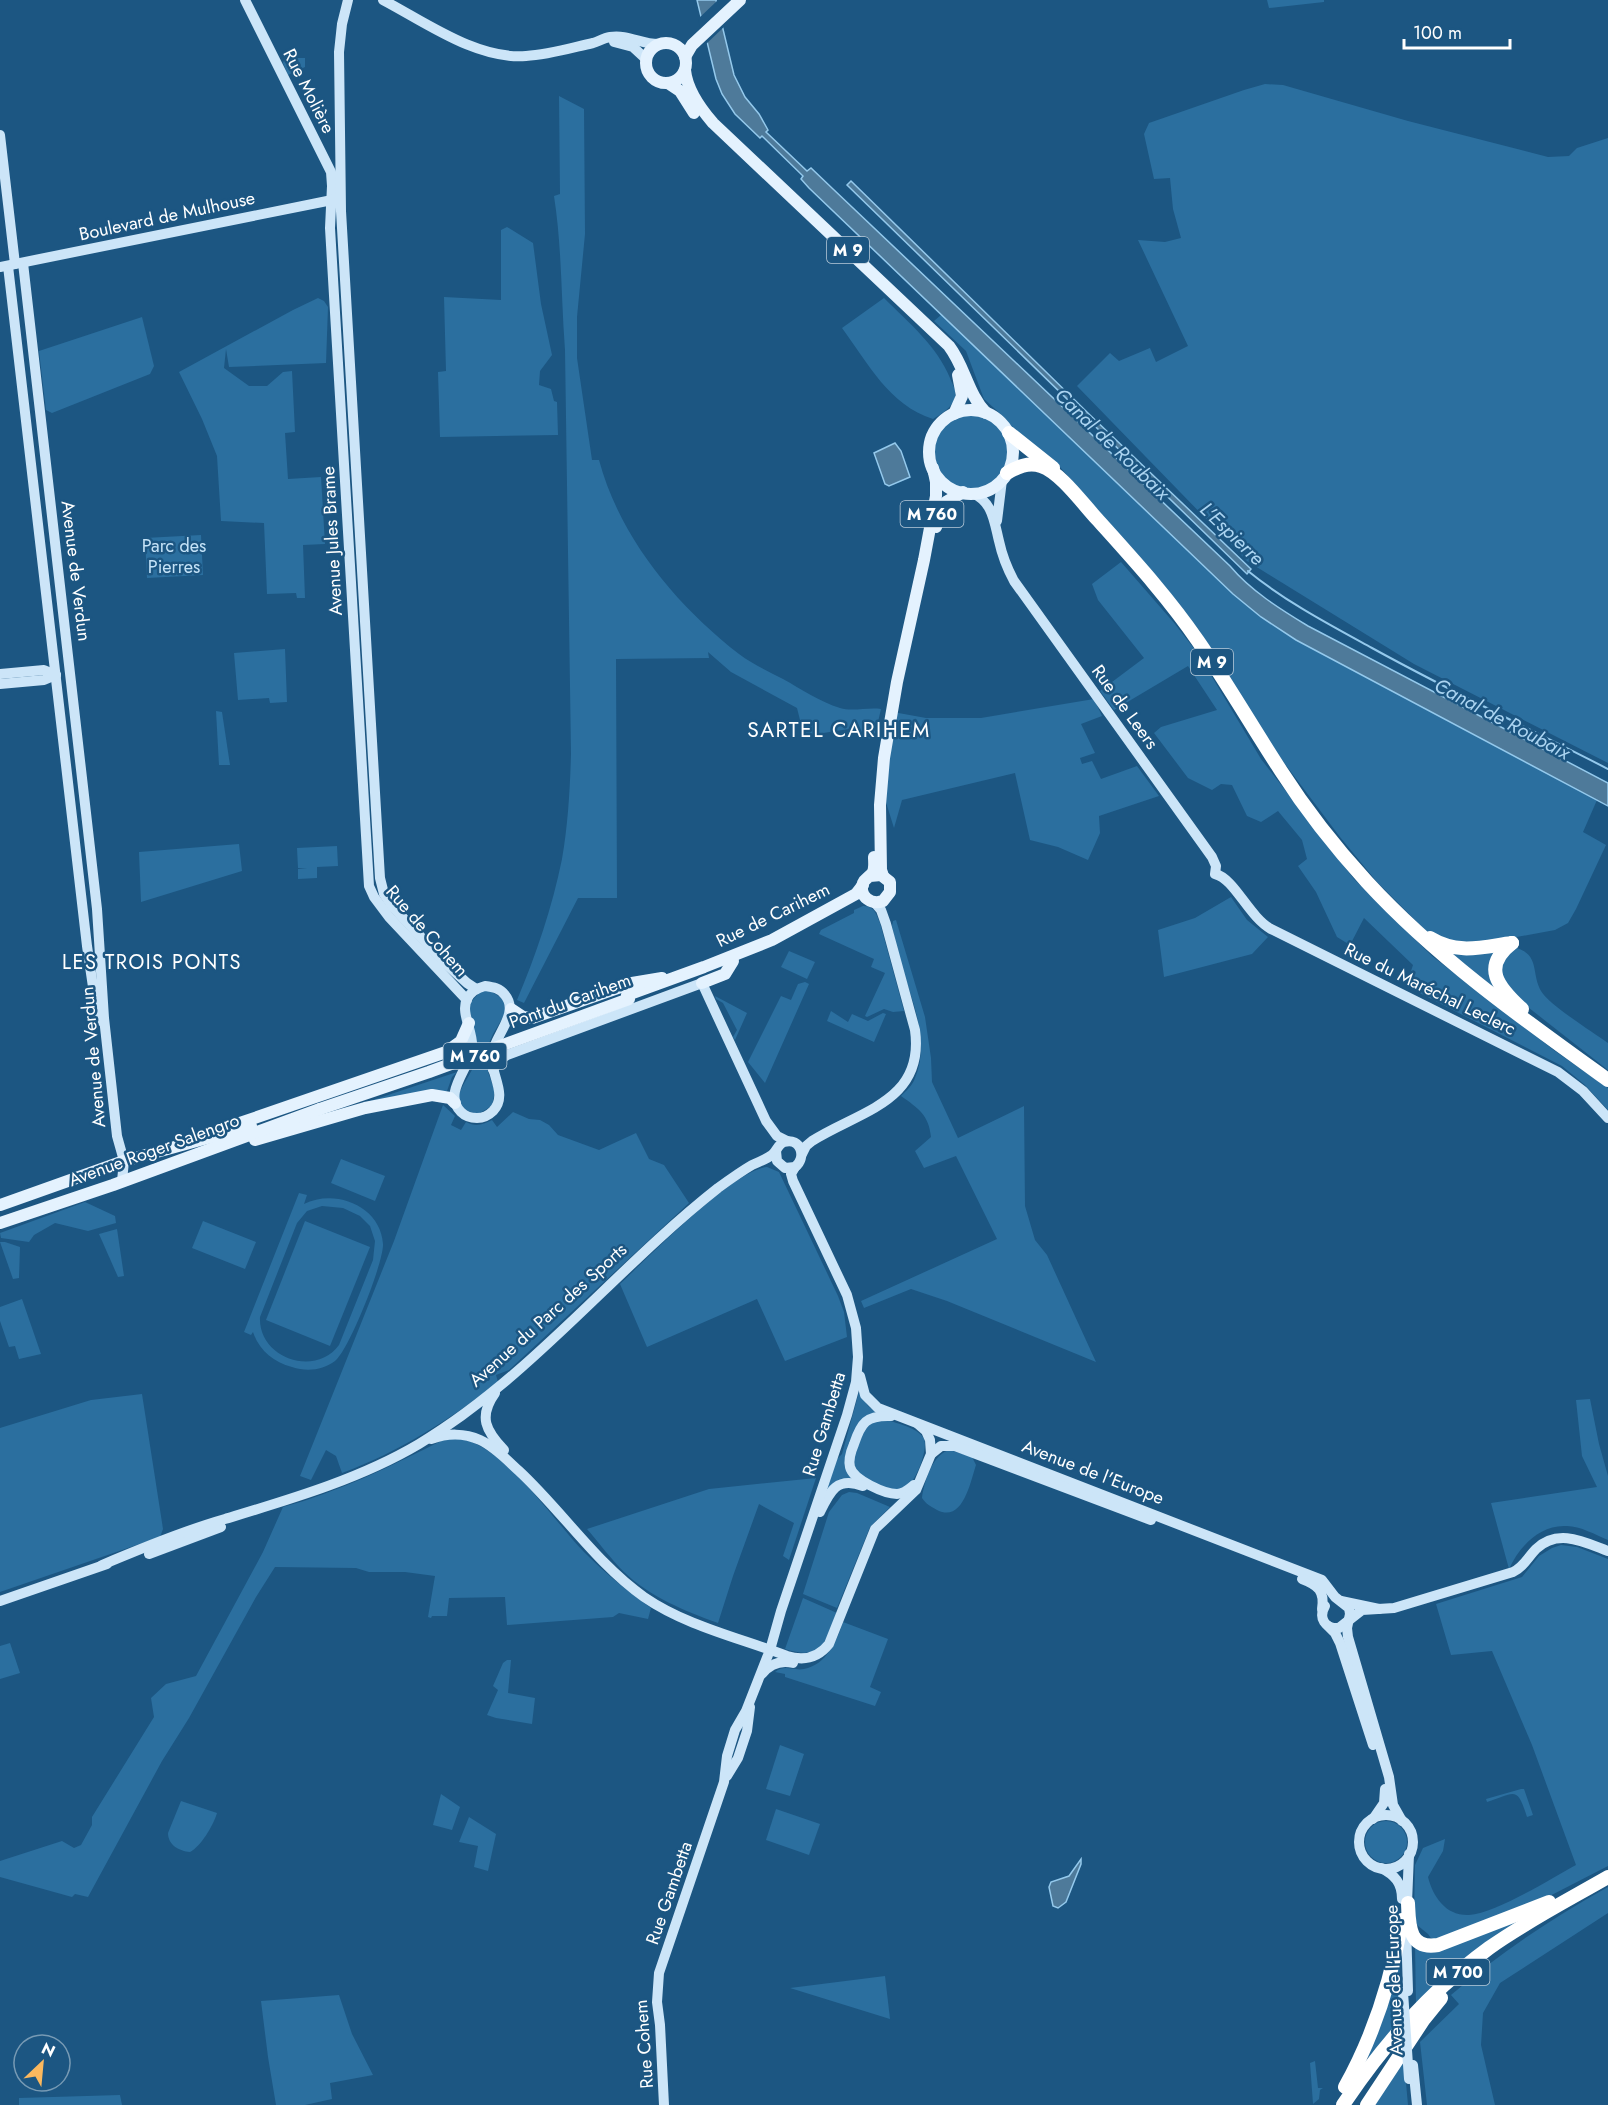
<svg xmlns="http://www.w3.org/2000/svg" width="1608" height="2105" font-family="Jost,sans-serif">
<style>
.green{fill:#2b6f9f;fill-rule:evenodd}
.water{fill:#4e7a9a;stroke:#94c9ec;stroke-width:1.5}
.pier{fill:#1c5682}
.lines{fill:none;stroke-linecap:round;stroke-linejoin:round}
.stream{stroke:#94c9ec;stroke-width:2}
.secondary{stroke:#cce5f8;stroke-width:10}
.primary{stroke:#e4f2fe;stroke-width:12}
.highway{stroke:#fff;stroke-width:14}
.secondary-bridge{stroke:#cce5f8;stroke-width:10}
.primary-bridge{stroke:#e4f2fe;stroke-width:12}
.labels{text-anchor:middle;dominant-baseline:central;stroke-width:5;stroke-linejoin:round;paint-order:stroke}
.shield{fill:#1c5682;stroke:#bbccda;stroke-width:1.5}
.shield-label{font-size:16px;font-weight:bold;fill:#fff}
.street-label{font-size:18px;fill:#fff;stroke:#1c5682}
.park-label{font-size:18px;fill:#c5e3f8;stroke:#1c5682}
.water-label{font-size:20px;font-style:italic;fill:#acd5f2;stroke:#1c5682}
.neighbourhood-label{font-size:20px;letter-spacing:1.5px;fill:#fff;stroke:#1c5682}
.quarter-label{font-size:21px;letter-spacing:1.5px;fill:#fff;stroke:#1c5682}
</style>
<rect width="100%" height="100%" fill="#1c5682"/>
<g class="green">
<path d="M1267 0H1324V2L1269 8Z"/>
<path d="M285 58H305V67L288 75 283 63Z"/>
<path d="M1265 84 1283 85 1408 121 1548 157 1569 156 1577 148 1608 138V763L1414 664 1247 561 1077 386 1110 353 1119 361 1150 348 1156 362 1188 346 1138 240 1165 242 1181 238 1173 209 1170 178 1154 179 1144 134 1149 123 1244 90Z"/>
<path d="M559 96 584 109 585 234 577 317V358L592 460H599C620 538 676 605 739 654 752 664 768 671 783 679 801 689 820 702 840 708 852 712 868 707 881 709L874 739 858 737 849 729 804 736 797 708 731 672 708 652 709 658 616 659 617 898H578L524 1003 517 1000C536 955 552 908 562 859 568 825 570 789 571 754L565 350C561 298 562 247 554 196L560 194Z"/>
<path d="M507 227 533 243 541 304 552 355 540 371 539 385 551 389 554 401 557 402 558 435 440 437 438 372 446 371 444 297 501 300V230Z"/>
<path d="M318 298 324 301 328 307 326 363 229 367 226 349 224 368 249 386H267L283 372 292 371 295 432 285 433 288 479 321 477 325 544 303 545 305 598H297L296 593 267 594 264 523 221 521 217 456 202 419 179 372 293 310Z"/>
<path d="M884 298C909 323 937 346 950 378 953 386 958 392 954 400 951 408 940 415 933 419 889 405 868 363 842 328Z"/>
<path d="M941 315 1225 587 1261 617 1296 640 1597 800 1583 832 1606 845 1576 909 1568 923 1555 930 1467 946 1432 937 1377 882 1340 837 1276 752 1199 630 1163 584 1060 467 1014 430 1005 418 984 399 966 351 934 321Z"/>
<path d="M142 317 154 366 150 374 52 413 46 410 39 351Z"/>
<circle cx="971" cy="452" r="37"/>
<path d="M201 535 203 575 147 578 145 538Z"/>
<path d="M1121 562 1175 624 1199 655 1261 759 1354 879 1432 956 1555 1051 1608 1088V1110L1585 1085 1562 1066 1406 986 1413 965 1364 918 1350 945 1337 937 1316 892 1298 866 1307 859 1302 840 1278 811 1261 822 1247 816 1232 785 1221 784 1212 790 1188 778 1154 733 1161 727 1217 710 1188 666 1114 710 1100 691 1144 658 1098 600 1092 584Z"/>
<path d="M285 649 287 702 270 703 269 698 238 700 234 653Z"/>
<path d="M1094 699 1102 716 1081 724 1095 753 1080 758 1082 764 1092 761 1101 779 1137 766 1159 796 1099 816 1100 833 1088 860 1058 847 1030 840 1015 773 902 800 894 828 884 796 893 712 926 718H981Z"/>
<path d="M216 711 222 712 230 765H219Z"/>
<path d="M239 844 242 871 141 902 139 852Z"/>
<path d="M337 846 338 866 317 867V878L298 879V869L307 868H298L297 848Z"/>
<path d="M1231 897 1247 920 1268 937 1252 954 1164 977 1158 930 1195 918Z"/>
<path d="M863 906C874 906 876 913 880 923L904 1011 893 1012 884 1009 867 1017 865 1016 885 973 871 967 874 959 819 934 821 930 854 913V910Z"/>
<path d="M896 920 925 1017 931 1058 932 1082 958 1138 1024 1106 1025 1206 1035 1240 1047 1255 1096 1362 947 1301 911 1289 864 1308 861 1301 997 1239 956 1156 924 1168 915 1151 931 1137C929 1115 918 1108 901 1096 906 1091 913 1085 915 1078 931 1040 911 998 900 962 896 950 895 938 892 926L893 921Z"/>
<path d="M1517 948C1540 956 1531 973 1541 991 1548 1004 1594 1033 1608 1043V1070L1524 1004 1502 978V955L1508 950Z"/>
<path d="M1494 949 1502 995 1450 952Z"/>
<path d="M789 951 815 962 807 979 781 967Z"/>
<path d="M805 982 809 984 765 1083 748 1062 781 996 791 1000 798 984Z"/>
<path d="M489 990 503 999 506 1012 493 1034 486 1050 488 1072 495 1091 492 1106 478 1114C437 1106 474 1077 476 1059 478 1043 468 1020 470 1003L481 991Z"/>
<path d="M715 996 747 1013 735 1040 733 1037 737 1030 723 1003 716 999Z"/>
<path d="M831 1011 848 1022 852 1014 868 1021 883 1013 886 1014 874 1042 827 1021Z"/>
<path d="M457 1072 452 1077 447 1091 346 1109Z"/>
<path d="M443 1105 455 1116 451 1125 461 1130 466 1122C476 1127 482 1125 492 1120L497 1127 513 1112 529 1119 540 1120 549 1125 558 1135 599 1150 636 1133 649 1159 664 1165 689 1203 509 1370 496 1375 498 1382C451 1419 399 1452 342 1473L336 1456 326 1450 311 1480 300 1476 394 1241Z"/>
<path d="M341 1159 385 1176 375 1201 331 1183Z"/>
<path d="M767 1167 779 1172 838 1296 844 1312 847 1337 785 1361 757 1299 647 1347 620 1284C648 1258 733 1170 767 1167Z"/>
<path d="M299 1193 307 1195 304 1204C335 1188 381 1206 383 1244 384 1262 349 1350 335 1361 323 1370 307 1372 292 1367 273 1362 259 1350 253 1332L251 1335 244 1332ZM322 1206 343 1208 360 1216 370 1226 375 1241 373 1260 339 1345C315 1378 258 1358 260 1317L297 1223 307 1211Z"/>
<path d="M85 1202 115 1216 116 1223 88 1231 55 1223 34 1235 29 1242 1 1238 0 1233Z"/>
<path d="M203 1221 256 1242 245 1269 192 1248Z"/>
<path d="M305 1221 370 1247 330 1346 266 1320Z"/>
<path d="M117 1229 124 1276 118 1277 99 1234Z"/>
<path d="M0 1242H5L20 1247 19 1278 13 1279Z"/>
<path d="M22 1299 41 1354 19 1359 15 1346 9 1347 0 1321V1307Z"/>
<path d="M859 1392 868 1406 876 1412 863 1419 851 1479 825 1492 837 1459 842 1454Z"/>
<path d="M142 1394 163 1529 160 1537 0 1592V1428L91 1400Z"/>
<path d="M1590 1399 1599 1444 1608 1476V1540C1596 1535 1580 1526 1567 1526 1540 1524 1519 1547 1509 1569L1491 1503 1597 1487 1582 1456 1576 1400Z"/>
<path d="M884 1419C895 1423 916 1427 923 1437 930 1446 916 1482 906 1488 892 1496 865 1481 855 1471L854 1455 867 1423Z"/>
<path d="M457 1438C504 1444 552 1519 584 1552 605 1573 627 1591 651 1608L648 1619 619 1613 613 1617 507 1625 505 1597 449 1598 447 1616H432L431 1618 428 1617 435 1576 405 1572H369L356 1568 275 1567 256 1597 189 1718 162 1761 88 1897 75 1894 72 1897 0 1877V1861L62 1841 74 1848 81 1845 92 1825V1817L154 1717 151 1698 166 1684 196 1676 263 1552 283 1507C339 1492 391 1466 443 1440Z"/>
<path d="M950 1450 972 1457 976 1465C970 1483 963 1523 937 1510 930 1506 926 1504 922 1498 924 1482 933 1453 950 1450Z"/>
<path d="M816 1478 789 1560 783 1556 794 1523 759 1504 733 1576 718 1623C685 1611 650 1597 624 1572 611 1559 599 1543 587 1529L709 1489Z"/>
<path d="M849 1492 857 1493 890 1507 870 1527 837 1608 803 1594 829 1512 842 1495Z"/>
<path d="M1561 1545 1577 1547 1608 1559V1866L1538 1902 1433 1941 1428 1934 1417 1925 1414 1914 1415 1865 1423 1848 1445 1839 1443 1851 1428 1877C1433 1897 1446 1916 1469 1915 1497 1913 1550 1879 1576 1865L1532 1745 1492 1651 1451 1655 1436 1604 1522 1577 1539 1556 1552 1548Z"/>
<path d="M803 1598 837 1613C825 1643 822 1661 785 1649Z"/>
<path d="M843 1622 888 1639 870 1687 881 1692 875 1706 785 1677V1674L775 1672C785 1664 793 1671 804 1669 826 1665 837 1641 843 1622Z"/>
<path d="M10 1643 20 1673 0 1679V1646Z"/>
<path d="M507 1660H511L508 1693 535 1698 532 1724 496 1718 487 1715 498 1690 493 1686 503 1663Z"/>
<path d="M780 1745 804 1754 790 1796 766 1789Z"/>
<path d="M1521 1789H1524L1533 1815 1527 1817C1517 1785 1515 1793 1487 1802L1486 1799Z"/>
<path d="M441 1794 460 1807 452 1830 433 1825Z"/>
<path d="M181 1801 217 1813C213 1826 201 1846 190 1852 179 1851 168 1845 168 1833Z"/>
<path d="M776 1809 820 1824 809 1855 766 1840Z"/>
<path d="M469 1817 496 1834 488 1871 474 1867 478 1846 459 1842Z"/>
<circle cx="1386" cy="1842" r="21"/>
<path d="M1608 1887V1913L1500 1983 1483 2013 1481 2045 1495 2105H1427L1420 2042 1459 2004 1451 1995C1500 1953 1552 1918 1608 1887Z"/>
<path d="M1526 1915 1416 2004 1415 1945Z"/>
<path d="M1399 1951 1401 2019 1370 2057H1367Z"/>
<path d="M885 1976 890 2019 790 1988Z"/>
<path d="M339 1995 352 2034 373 2075 330 2083 332 2099 305 2105H276L268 2057 261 2001Z"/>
<path d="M1315 2061 1318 2088H1323L1320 2090 1319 2099 1313 2104 1310 2063Z"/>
<path d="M1404 2061 1408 2105H1372Z"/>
<path d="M120 2095 122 2105H19V2098Z"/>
</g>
<g class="water">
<path d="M697 0H716L734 75 745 97 759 114 768 130 766 132 807 171 811 168 833 189 1230 566C1251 591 1280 609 1308 626L1608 783V806L1296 640 1261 617 1233 594 809 188 801 179 803 176 762 136 760 138 735 114 722 94 716 79Z"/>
<path d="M851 181 1090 415 1251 569 1247 574 847 185Z"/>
<path d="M895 443 901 451 910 477 889 486 885 484 874 453Z"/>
<path d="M1081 1859V1864L1066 1902 1058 1908 1053 1906 1049 1887 1051 1882 1069 1876Z"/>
</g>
<path class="pier" d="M718 0 725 26 704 46 698 19Z"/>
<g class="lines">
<path class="stream" d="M1248 571C1286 602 1330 625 1372 648 1450 691 1530 729 1608 769"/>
<g class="secondary">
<path d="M245 0 331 172 332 186 330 228 369 886 374 897 389 917 467 1000"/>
<path d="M348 0 342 24 339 52 341 211 380 878 384 894 392 906 445 963 467 983 476 989"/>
<path d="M383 0C425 22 477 60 526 56 548 55 571 48 593 43 599 41 604 38 610 37 628 34 643 45 660 44"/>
<path d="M614 42 633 47 646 59"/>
<path d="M0 135 15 264"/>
<path d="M23 263 97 909 104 1018 117 1136 124 1161 122 1181"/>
<path d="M8 266 87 946 98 1021"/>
<path d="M0 267 337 199"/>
<path d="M972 493C993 502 994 521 999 541 1002 555 1007 568 1014 581L1212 857 1216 866 1215 874C1234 878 1249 917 1271 929L1558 1072 1583 1091 1608 1118"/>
<path d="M997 521 1002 480"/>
<path d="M0 674 44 670 56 675"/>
<path d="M0 684 44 680 56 675"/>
<path d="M485 986C493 987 500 988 505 995 520 1013 495 1035 492 1054 489 1073 509 1094 493 1111 489 1115 483 1118 477 1118 471 1118 465 1116 461 1112 442 1093 470 1068 472 1048 474 1033 460 1013 467 999 471 991 477 988 485 986Z"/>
<path d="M493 1070 498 1061 507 1055 702 983 766 1121 777 1136 787 1141"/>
<path d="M802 1154 806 1146 812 1141C859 1111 925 1102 915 1030L886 924 881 910 874 902"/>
<path d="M860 1376 865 1395 878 1408 1322 1580 1335 1597 1349 1608 1350 1614 1347 1628 1348 1637 1389 1777 1393 1805 1402 1821"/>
<path d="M495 1393C478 1417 486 1431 504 1450"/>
<path d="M891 1416C866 1415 861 1423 854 1444 851 1451 848 1459 850 1467 853 1480 885 1494 897 1494 904 1494 909 1489 914 1485"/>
<path d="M431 1439C447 1433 465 1433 480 1440 495 1447 507 1460 519 1471 562 1511 596 1563 644 1597 686 1626 740 1638 787 1656 803 1661 818 1658 829 1644L875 1529 916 1490 931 1454 930 1440 926 1431 918 1424"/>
<path d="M931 1454 941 1446H955L1151 1520"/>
<path d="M820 1512C830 1491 837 1476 863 1486"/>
<path d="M149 1554 221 1527"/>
<path d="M102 1565C142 1548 183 1531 225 1519 291 1499 360 1479 419 1444 532 1376 615 1269 718 1188 729 1180 740 1172 752 1165 759 1162 766 1159 772 1155 777 1151 778 1144 784 1142 801 1137 807 1158 795 1167L785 1168 777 1161 776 1151"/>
<path d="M1302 1579C1318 1585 1325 1591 1322 1609"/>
<path d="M0 1601 107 1564"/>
<path d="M1341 1601 1379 1609"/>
<path d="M1325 1606C1318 1618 1325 1629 1339 1628L1362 1610 1394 1608 1513 1572C1524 1567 1528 1557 1536 1549 1558 1528 1584 1542 1608 1551"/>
<path d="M1328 1626 1335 1633 1340 1643 1373 1745"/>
<path d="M762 1674C770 1664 780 1660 793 1663"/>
<path d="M727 1776 738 1758 747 1731 750 1707"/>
<circle cx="1386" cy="1842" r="27"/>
<path d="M1373 1819 1384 1803 1385 1789"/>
<path d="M1381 1868C1395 1875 1402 1883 1402 1899"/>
<path d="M1408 1991 1406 1927 1409 1854"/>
<path d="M1413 2065 1417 2105"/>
<path d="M664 2105 660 2025 657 2002 659 1973 724 1782 727 1756 735 1730 746 1711 770 1650 781 1611 847 1415 856 1382 858 1357 856 1328 847 1295 793 1181 791 1174 795 1167"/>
</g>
<g class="primary">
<circle cx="666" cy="63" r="20"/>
<path d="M685 57 692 45 740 0"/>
<path d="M685 70C687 90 700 108 713 123L949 346C965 367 968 394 986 413"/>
<path d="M668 83 680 91 694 113"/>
<circle cx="971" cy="452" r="42"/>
<path d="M954 414 962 396 958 375"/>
<path d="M936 527 946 502 963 492"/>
<path d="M870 876 881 875 890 882V892L883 901C872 905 858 897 863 883 865 878 870 877 873 872 875 867 874 862 874 857"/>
<path d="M883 876 881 870 880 805 884 758 897 682 924 560 936 496V482L933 468"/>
<path d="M702 983 725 974 733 961"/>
<path d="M627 995 704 967 772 940 856 894 863 885"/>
<path d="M511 1009 523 1017 532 1018 632 983 662 978"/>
<path d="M240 1123 446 1052 461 1041 469 1023"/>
<path d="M255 1140 365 1108 432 1095 450 1098 455 1103"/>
<path d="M0 1205 124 1161 251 1126"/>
<path d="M0 1223 113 1185 320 1109"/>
</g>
<g class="highway">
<path d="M1009 433 1053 468"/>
<path d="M1007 473C1017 467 1028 462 1041 466 1060 472 1083 504 1097 519 1132 558 1168 597 1198 641 1227 683 1253 728 1281 771 1306 810 1335 847 1367 882 1438 959 1523 1019 1608 1080"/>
<path d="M1430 938C1458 955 1482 947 1512 943"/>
<path d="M1512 943C1481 967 1498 987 1522 1009"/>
<path d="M1408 1903C1409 1924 1408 1950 1438 1945L1549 1902"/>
<path d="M1345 2087C1373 2037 1392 1977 1402 1920"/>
<path d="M1343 2105C1383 2045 1430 1991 1489 1948 1527 1921 1568 1900 1608 1877"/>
<path d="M1367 2105 1424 2019 1441 1998"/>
</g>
<path class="secondary-bridge" d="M1403 1992 1409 2079"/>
<path class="primary-bridge" d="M320 1109 429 1072 629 999"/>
</g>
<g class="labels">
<g class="shield">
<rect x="827" y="237" width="42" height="26" rx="4.5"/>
<rect x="900.5" y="501" width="63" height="26" rx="4.5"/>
<rect x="1191" y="649" width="42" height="26" rx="4.5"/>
<rect x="443.5" y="1043" width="63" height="26" rx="4.5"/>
<rect x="1426.5" y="1959" width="63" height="26" rx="4.5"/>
</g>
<g class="shield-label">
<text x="848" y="250">M 9</text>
<text x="932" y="514">M 760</text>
<text x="1212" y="662">M 9</text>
<text x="475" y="1056">M 760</text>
<text x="1458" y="1972">M 700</text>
</g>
<g class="street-label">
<text transform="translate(309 91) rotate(63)">Rue Molière</text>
<text transform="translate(167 216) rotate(-12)">Boulevard de Mulhouse</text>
<text transform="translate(332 541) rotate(-93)">Avenue Jules Brame</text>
<text transform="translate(76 571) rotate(83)">Avenue de Verdun</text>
<text transform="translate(1125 707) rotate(54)">Rue de Leers</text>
<text transform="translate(773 915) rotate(-26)">Rue de Carihem</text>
<text transform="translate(427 931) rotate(49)">Rue de Cohem</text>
<text transform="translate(1430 989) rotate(26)">Rue du Maréchal Leclerc</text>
<text transform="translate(570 1001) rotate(-20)">Pont du Carihem</text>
<text transform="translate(93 1057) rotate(-95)">Avenue de Verdun</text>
<text transform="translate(154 1150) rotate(-20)">Avenue Roger Salengro</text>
<text transform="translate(548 1315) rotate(-42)">Avenue du Parc des Sports</text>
<text transform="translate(824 1424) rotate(-73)">Rue Gambetta</text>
<text transform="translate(1093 1472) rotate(21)">Avenue de l'Europe</text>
<text transform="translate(669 1893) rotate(-71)">Rue Gambetta</text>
<text transform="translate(1394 1980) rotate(-92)">Avenue de l'Europe</text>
<text transform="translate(644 2044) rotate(-94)">Rue Cohem</text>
</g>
<g class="park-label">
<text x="174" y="546">Parc des<tspan x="174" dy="21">Pierres</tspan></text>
</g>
<g class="water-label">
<text transform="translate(1112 444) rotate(44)">Canal de Roubaix</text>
<text transform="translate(1232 534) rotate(44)">L'Espierre</text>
<text transform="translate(1502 719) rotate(28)">Canal de Roubaix</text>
</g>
<g class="neighbourhood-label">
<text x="152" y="962">LES TROIS PONTS</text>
</g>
<g class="quarter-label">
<text x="839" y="730">SARTEL CARIHEM</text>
</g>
</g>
<g transform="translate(42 2063) rotate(26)"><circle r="28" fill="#1c5682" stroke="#779ab4" stroke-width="1.5"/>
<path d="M0-4.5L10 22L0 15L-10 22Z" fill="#fbb85e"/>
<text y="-9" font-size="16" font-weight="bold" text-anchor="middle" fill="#ffffff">N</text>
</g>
<path d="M1404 39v9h106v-9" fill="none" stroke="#ffffff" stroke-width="3"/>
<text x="1413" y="39" font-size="18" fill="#ffffff" stroke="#1c5682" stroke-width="4.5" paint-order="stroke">100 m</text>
</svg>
